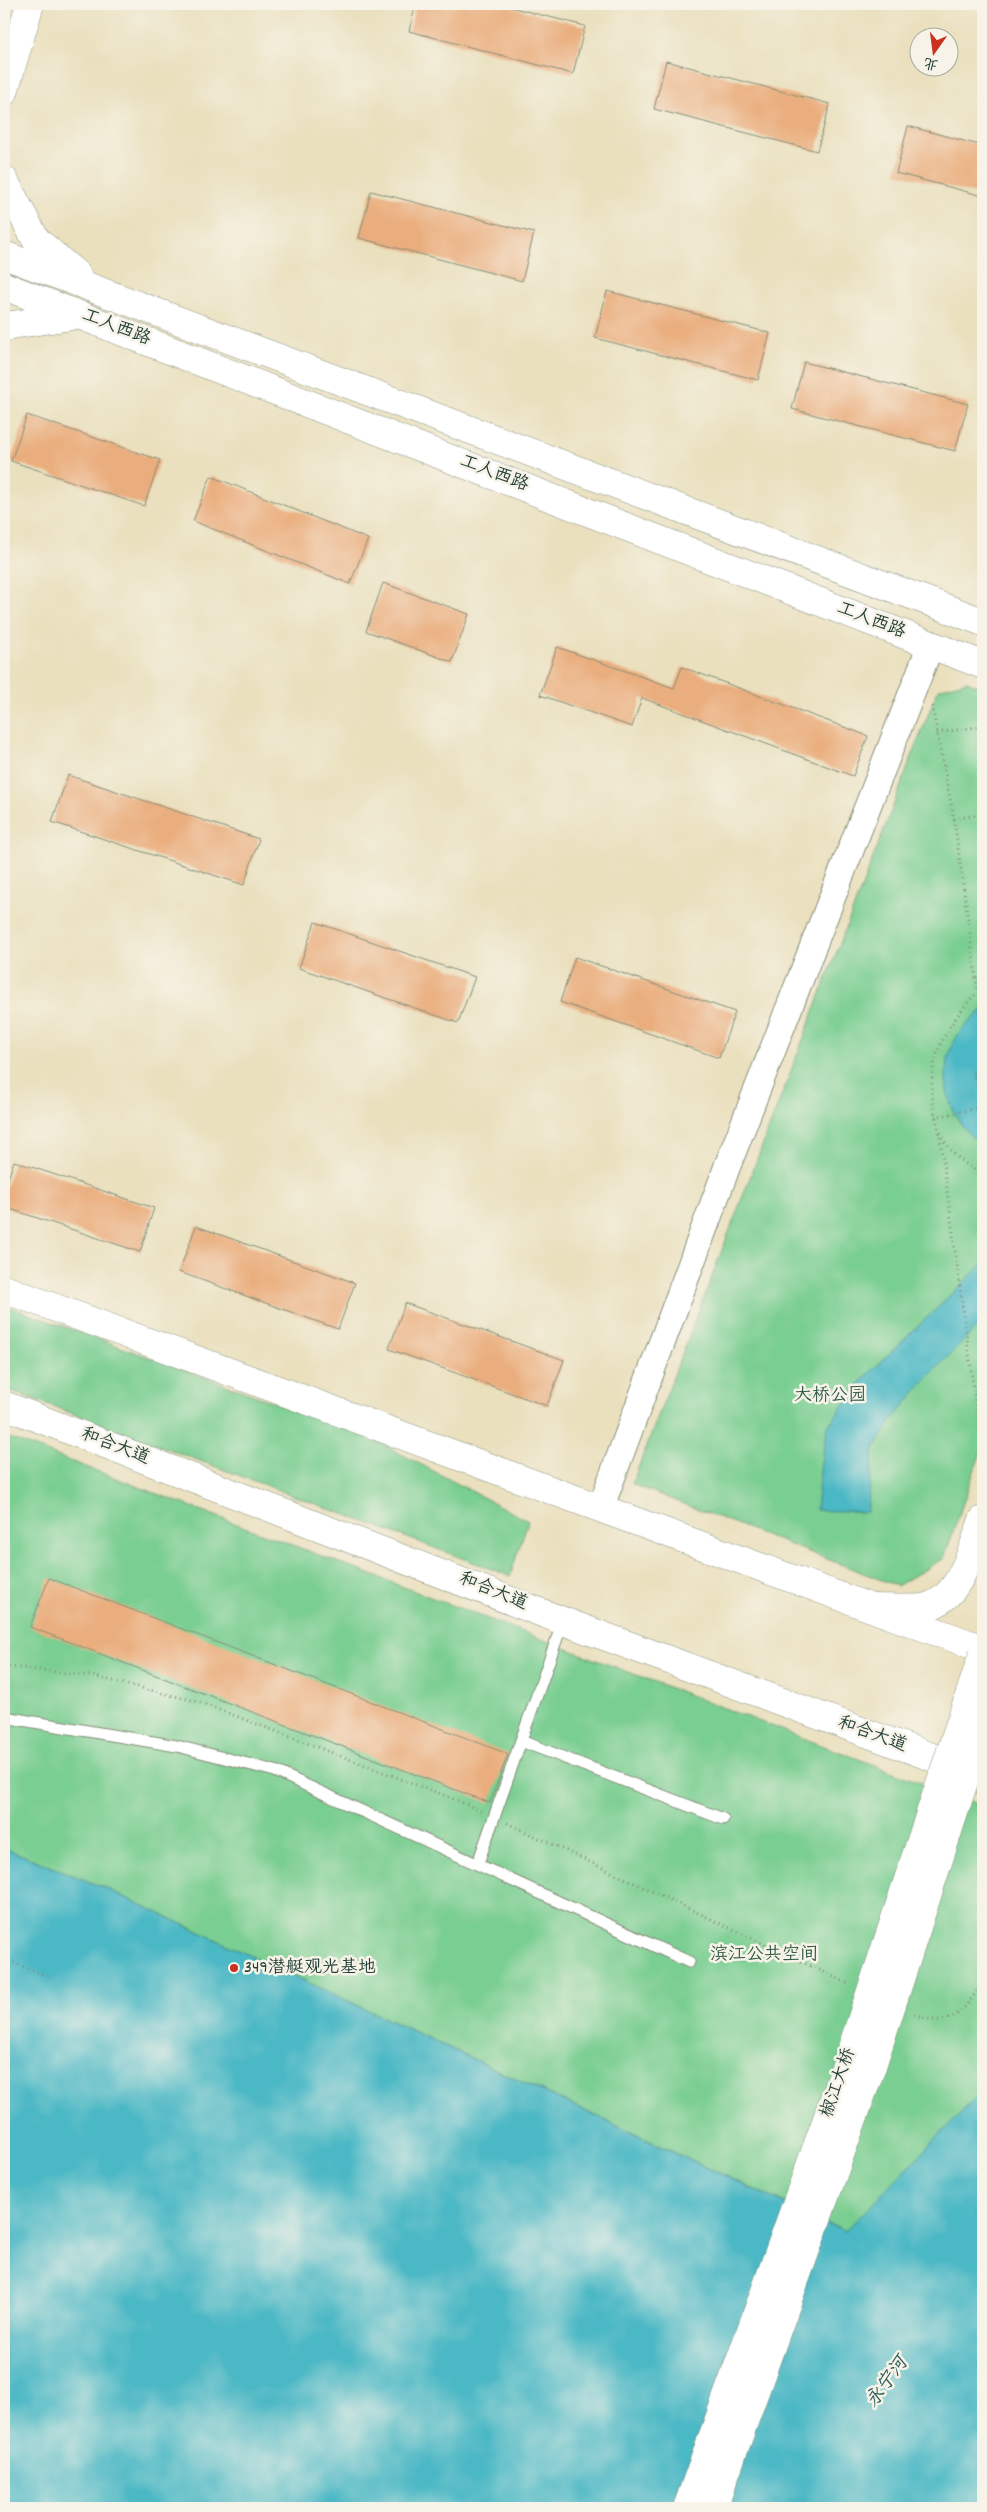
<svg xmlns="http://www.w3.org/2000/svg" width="987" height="2512" font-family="Dekko,'LXGW WenKai TC',sans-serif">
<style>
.green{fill:#79ce91;stroke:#4c8662}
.water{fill:#4bb8c5;stroke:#357a7c}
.building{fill:#eaae7e}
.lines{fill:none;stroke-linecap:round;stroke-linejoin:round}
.service-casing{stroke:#848e79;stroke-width:13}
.tertiary-casing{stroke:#848e79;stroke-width:28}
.secondary-casing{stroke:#848e79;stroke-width:29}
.primary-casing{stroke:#848e79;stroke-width:29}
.path{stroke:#848e79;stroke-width:3;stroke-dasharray:1 4;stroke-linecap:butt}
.service{stroke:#fff;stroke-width:11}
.tertiary{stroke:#fff;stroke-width:26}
.secondary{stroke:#fff;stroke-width:28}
.primary{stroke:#fff;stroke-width:28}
.primary-bridge-casing{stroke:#848e79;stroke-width:29;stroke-linecap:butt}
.primary-bridge{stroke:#fff;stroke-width:28}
.poi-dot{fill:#c8321e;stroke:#f7f3e8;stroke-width:2}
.labels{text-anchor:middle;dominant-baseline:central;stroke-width:5;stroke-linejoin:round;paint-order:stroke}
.street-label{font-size:18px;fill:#1f3d34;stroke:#f7f3e8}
.park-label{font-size:18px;fill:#315a47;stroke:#f7f3e8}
.poi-label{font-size:18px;fill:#1f3d34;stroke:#f7f3e8;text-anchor:start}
.water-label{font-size:19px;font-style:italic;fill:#2a5c58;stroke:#f7f3e8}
</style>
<rect width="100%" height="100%" fill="#f7f3e8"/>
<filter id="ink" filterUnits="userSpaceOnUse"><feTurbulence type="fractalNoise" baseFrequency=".02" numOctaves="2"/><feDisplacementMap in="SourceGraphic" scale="10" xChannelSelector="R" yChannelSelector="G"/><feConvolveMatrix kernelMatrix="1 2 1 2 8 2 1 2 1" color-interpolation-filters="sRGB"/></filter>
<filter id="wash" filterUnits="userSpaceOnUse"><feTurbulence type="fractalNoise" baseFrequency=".0096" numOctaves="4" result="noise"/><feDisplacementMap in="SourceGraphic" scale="20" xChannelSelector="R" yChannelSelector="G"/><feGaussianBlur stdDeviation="1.12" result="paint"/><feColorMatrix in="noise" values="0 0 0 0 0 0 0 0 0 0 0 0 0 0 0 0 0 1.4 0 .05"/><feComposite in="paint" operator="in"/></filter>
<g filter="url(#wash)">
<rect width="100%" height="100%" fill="#eae0be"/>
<g class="green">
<path d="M967 681 983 688V1446L944 1558 897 1586 632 1484 938 689Z"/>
<path d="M4 1305 367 1436 528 1521 510 1576 4 1388Z"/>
<path d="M4 1436 983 1806V2090L846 2232 105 1888 4 1848Z"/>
</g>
<g class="water">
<path d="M983 1010V1058L979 1076 983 1100V1145C948 1124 935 1073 956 1038 963 1027 973 1018 983 1010Z"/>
<path d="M983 1264V1321L929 1376 892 1420 874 1449 867 1512 816 1510 821 1462 828 1426 863 1379Z"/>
<path d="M4 1848 105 1888 845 2232 983 2090V2508H4Z"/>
</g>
<g id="blocks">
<g class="building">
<path d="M416 4H498L585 26 573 74 409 31Z"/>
<path d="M666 61 830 104 817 151 654 109Z"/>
<path d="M908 126 983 146V196L896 173Z"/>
<path d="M371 191 534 233 522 281 359 238Z"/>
<path d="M607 291 770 333 758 380 595 338Z"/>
<path d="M804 362 968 404 955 451 792 409Z"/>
<path d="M27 415 160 460 144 506 11 461Z"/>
<path d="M211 476 368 539 350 584 193 521Z"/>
<path d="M383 583 469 614 452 662 366 631Z"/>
<path d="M557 647 674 688 682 667 868 736 853 776 642 698 632 727 540 695Z"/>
<path d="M68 775 259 839 244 885 52 822Z"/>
<path d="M315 922 475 977 458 1023 299 968Z"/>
<path d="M575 957 735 1012 719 1058 560 1002Z"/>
<path d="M14 1161 154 1208 140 1252 4 1207V1191Z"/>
<path d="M196 1226 355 1283 338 1329 179 1272Z"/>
<path d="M405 1303 564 1360 547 1406 389 1349Z"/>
<path d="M49 1578 508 1754 490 1803 30 1627Z"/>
</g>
</g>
</g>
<g filter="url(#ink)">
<use href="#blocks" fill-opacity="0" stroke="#848e79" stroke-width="1"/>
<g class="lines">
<defs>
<g id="service">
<path d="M4 1717 177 1746 275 1771 689 1962"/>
<path d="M521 1741 723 1819"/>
<path d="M478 1863 563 1621"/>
</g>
<path id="tertiary" d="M601 1507 727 1167 931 644"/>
<g id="secondary">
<path d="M4 92 30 4"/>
<path d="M4 180 36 240 77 275"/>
<path d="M4 255 983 622"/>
<path d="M4 286 983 665"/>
<path d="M4 328 12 325 78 315"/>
<path d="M873 1608C889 1608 905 1609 921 1608 960 1603 971 1551 983 1520"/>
</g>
<g id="primary">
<path d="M4 1289 983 1649"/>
<path d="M4 1405 563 1621 983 1776"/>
</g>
</defs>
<use href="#service" class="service-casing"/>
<use href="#tertiary" class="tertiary-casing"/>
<use href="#secondary" class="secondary-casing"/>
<use href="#primary" class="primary-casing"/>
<g class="path">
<path d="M932 706 954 819 978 992"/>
<path d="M937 733 983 726"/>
<path d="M954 819 983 814"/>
<path d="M983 989C973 994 966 1005 959 1014 930 1052 926 1085 939 1130L983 1459"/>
<path d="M935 1117 983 1107"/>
<path d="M940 1133C950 1153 963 1164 983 1174"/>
<path d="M4 1666 92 1676 199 1702 459 1801 481 1811"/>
<path d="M507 1823 849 1984"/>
<path d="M4 1959 51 1977"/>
<path d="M914 2014C952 2031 965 2010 983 1981"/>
</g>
<use href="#service" class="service"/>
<use href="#tertiary" class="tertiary"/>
<use href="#secondary" class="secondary"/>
<use href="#primary" class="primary"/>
<defs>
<g id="primary-bridge">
<path d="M687 2508 848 2060 983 1654"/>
<path d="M713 2508 872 2066 983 1723"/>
</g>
</defs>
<use href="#primary-bridge" class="primary-bridge-casing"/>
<use href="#primary-bridge" class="primary-bridge"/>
</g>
</g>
<circle class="poi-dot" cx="234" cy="1968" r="5"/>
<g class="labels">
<g class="street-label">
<text transform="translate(116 328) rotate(21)">工人西路</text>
<text transform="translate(494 474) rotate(21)">工人西路</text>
<text transform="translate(871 621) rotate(21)">工人西路</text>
<text transform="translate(115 1447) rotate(21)">和合大道</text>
<text transform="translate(493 1592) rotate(22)">和合大道</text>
<text transform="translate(872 1735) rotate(20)">和合大道</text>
<text transform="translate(839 2083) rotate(-71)">椒江大桥</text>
</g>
<g class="park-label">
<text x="830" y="1396">大桥公园</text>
<text x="764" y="1955">滨江公共空间</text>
</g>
<g class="poi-label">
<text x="244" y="1968">349潜艇观光基地</text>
</g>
<g class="water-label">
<text transform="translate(888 2383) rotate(-54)">永宁河</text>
</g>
</g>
<rect width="987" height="2512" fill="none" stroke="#f7f3e8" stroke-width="20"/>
<g transform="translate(934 52) rotate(194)"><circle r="24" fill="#f7f3e8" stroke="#a1aaa0"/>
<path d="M0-4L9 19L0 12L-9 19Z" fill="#c8321e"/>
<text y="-8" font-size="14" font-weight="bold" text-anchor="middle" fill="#1f3d34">北</text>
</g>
</svg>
